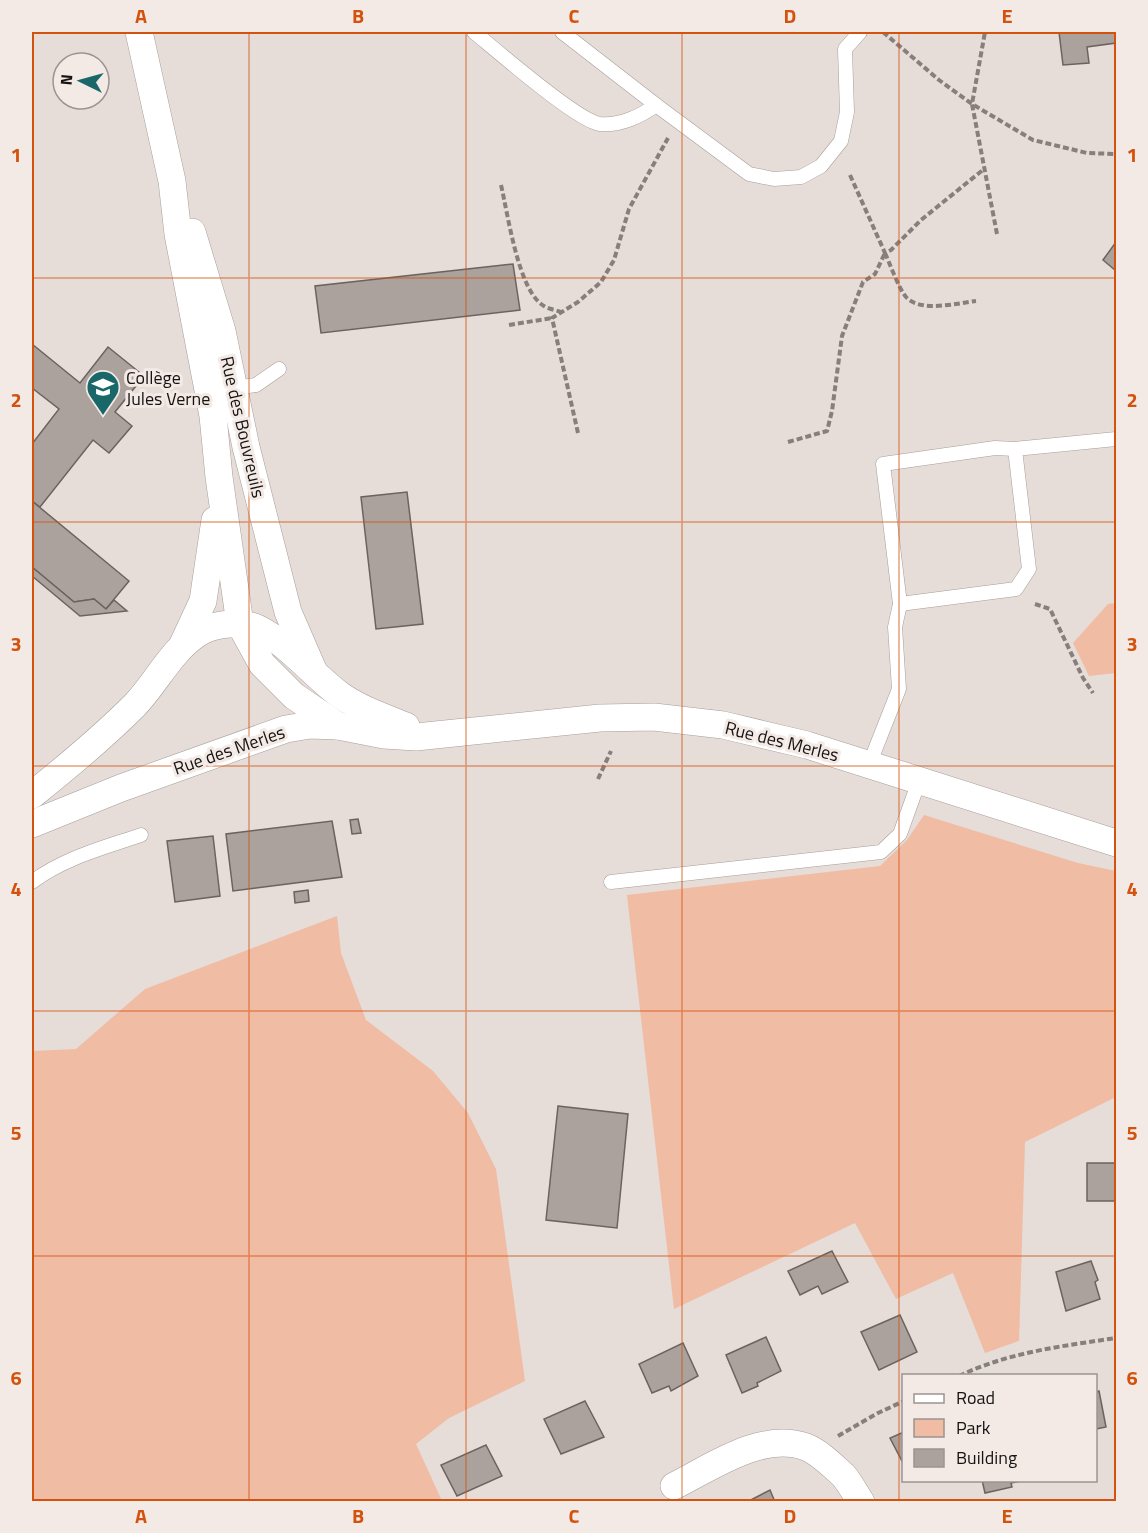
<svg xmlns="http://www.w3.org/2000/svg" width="1148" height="1533" font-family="'Titillium Web',sans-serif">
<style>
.green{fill:#f0bca4}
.building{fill:#aba29e;stroke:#6b635f;stroke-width:1.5}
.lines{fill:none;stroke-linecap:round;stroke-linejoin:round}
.lane-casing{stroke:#a79e9a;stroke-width:15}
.street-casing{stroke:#a79e9a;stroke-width:28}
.path{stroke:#867f7c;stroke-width:4;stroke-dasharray:6 3;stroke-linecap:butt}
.lane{stroke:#fff;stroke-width:14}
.street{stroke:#fff;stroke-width:27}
.grid{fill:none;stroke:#d3520d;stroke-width:1.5;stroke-opacity:0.55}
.labels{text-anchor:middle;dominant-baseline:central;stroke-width:6;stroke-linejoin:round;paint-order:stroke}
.poi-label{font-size:18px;fill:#161312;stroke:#f3eae6;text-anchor:start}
.street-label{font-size:18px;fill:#161312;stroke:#f3eae6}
.neatline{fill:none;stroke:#d3520d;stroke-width:2}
.grid-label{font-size:20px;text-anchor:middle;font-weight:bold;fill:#d3520d}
</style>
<rect width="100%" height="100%" fill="#e6dcd8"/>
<g class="green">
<path d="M1116 603V673L1089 676 1073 643 1108 604Z"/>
<path d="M924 815 1078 863 1116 871V1097L1025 1142 1019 1341 985 1353 953 1273 896 1299 855 1223 674 1309 627 895 880 866 907 840Z"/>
<path d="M337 916 341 953 366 1020 433 1071 468 1113 496 1169 525 1381 449 1418 416 1444 442 1501H32V1051L76 1049 145 989Z"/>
</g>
<g class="building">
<path d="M1059 32H1116V43L1087 47 1089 63 1063 65Z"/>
<path d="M1116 242V271L1103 260Z"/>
<path d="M513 264 520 310 321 333 315 286Z"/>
<path d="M32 344 80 383 108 347 144 376 115 412 132 426 109 453 93 440 40 507 32 501V444L59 409 32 388Z"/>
<path d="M407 492 423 624 376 629 361 497Z"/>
<path d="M32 501 129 581 106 609 94 599 74 602 32 567Z"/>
<path d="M32 567 74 602 94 599 106 609 114 600 127 611 80 616 32 576Z"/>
<path d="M358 819 361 833 352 834 350 820Z"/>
<path d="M332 821 342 877 233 891 226 834Z"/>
<path d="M213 836 220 896 175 902 167 841Z"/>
<path d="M308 890 309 901 295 903 294 892Z"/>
<path d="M558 1106 628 1114 617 1228 546 1220Z"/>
<path d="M1087 1163H1116V1205H1115V1201H1087Z"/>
<path d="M832 1251 848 1282 822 1294 818 1286 800 1295 788 1271Z"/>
<path d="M1091 1261 1098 1280 1095 1282 1100 1299 1066 1311 1056 1272Z"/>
<path d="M900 1315 917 1352 879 1370 861 1332Z"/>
<path d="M766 1337 781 1371 757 1383 758 1386 742 1393 726 1355Z"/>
<path d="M683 1343 698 1376 671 1391 669 1386 652 1393 639 1364Z"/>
<path d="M1099 1391 1106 1427 1096 1429V1392Z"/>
<path d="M585 1401 604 1437 561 1454 544 1419Z"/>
<path d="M904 1432V1465L890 1438Z"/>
<path d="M486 1445 502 1476 457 1496 441 1465Z"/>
<path d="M982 1480H1027L1011 1483 1012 1487 985 1493Z"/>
<path d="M770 1490 775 1502H747Z"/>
</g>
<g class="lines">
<defs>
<g id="lane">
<path d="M474 32C496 50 577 121 600 124 620 126 641 116 656 105L562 32"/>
<path d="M656 105 749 174 774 179 801 177 821 166 841 141 847 112 845 49 860 32"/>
<path d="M229 389 256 385 279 369"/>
<path d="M1015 449 1029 569 1016 589 900 604 883 464 995 448 1015 449 1116 439"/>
<path d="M869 765 899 689 895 627 900 604"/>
<path d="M32 882C64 858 103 848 141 835"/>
<path d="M611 882 881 852 900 834 919 781"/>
</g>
<g id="street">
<path d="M139 32 172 181 178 234 213 416 219 477 240 624 262 664 294 696 338 726"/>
<path d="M192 232 222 331 246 447 288 612 314 672"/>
<path d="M183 644 203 601 215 520"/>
<path d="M32 795C67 767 103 737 135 705 157 682 173 647 202 631 217 623 243 621 259 629 290 645 312 674 340 695 360 709 383 717 406 726"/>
<path d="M32 824 121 788 286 729 310 725 338 726 384 735 416 737 600 718 654 717 723 725 807 745 1116 843"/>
<path d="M674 1486C712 1467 762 1431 806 1447 819 1452 833 1466 843 1475 850 1483 855 1493 861 1502"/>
</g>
</defs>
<use href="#lane" class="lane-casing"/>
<use href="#street" class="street-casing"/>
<g class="path">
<path d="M883 32 939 80 972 104 985 32"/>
<path d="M850 175 885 253 891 250 921 220 984 169"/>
<path d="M501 185C508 214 518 291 544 306 548 309 556 310 561 312"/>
<path d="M997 234 972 104 1033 140 1087 153 1116 154"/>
<path d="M885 253C890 264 899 289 906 297 920 313 958 303 976 301"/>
<path d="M509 325 552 318"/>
<path d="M578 433 552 318 578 302 601 282 614 260 629 209 668 138"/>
<path d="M788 442 827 431 832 411 842 336 863 282 875 274 885 253"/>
<path d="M1035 604 1050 609 1083 678 1093 693"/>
<path d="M598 779 611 751"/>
<path d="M959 1376C1009 1352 1063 1346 1116 1338"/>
<path d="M838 1436 878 1413 904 1401"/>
</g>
<use href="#lane" class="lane"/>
<use href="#street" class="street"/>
</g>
<path class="grid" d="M249 32V1502M466 32V1502M682 32V1502M899 32V1502M32 278H1116M32 522H1116M32 766H1116M32 1011H1116M32 1256H1116"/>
<defs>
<symbol id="school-pin" viewBox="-11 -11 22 30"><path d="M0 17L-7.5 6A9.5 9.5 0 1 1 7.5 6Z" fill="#196768" stroke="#f3eae6"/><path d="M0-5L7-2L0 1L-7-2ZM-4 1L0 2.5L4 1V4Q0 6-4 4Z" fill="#fff"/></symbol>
</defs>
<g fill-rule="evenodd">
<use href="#school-pin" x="84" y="368" width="38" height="52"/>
</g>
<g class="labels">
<g class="poi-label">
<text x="126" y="377">Collège<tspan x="126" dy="21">Jules Verne</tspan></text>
</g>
<g class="street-label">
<text transform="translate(243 427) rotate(77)">Rue des Bouvreuils</text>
<text transform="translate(782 741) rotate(14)">Rue des Merles</text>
<text transform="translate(229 750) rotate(-19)">Rue des Merles</text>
</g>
</g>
<rect width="1148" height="1533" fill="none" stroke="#f3eae6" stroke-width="66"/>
<rect x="902" y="1374" width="195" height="108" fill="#f3eae6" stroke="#9b9491" stroke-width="1.5"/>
<rect x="914" y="1394" width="30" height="9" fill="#ffffff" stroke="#9b9491" stroke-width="1.5"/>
<text x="956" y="1404" font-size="18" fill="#161312">Road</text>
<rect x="914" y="1419" width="30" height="18" fill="#f0bca4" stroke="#9b9491" stroke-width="1.5"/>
<text x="956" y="1434" font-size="18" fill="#161312">Park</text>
<rect x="914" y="1449" width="30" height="18" fill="#aba29e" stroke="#9b9491" stroke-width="1.5"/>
<text x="956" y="1464" font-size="18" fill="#161312">Building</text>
<g transform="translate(81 81) rotate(275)"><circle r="28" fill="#f3eae6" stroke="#9b9491" stroke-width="1.5"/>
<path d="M0-4.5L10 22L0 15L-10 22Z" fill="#196768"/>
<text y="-9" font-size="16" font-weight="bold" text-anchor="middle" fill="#161312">N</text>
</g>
<rect x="33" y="33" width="1082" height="1467" class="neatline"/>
<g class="grid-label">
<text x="141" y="23">A</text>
<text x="358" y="23">B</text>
<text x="574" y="23">C</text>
<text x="790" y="23">D</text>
<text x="1007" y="23">E</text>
<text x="16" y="162">1</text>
<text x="1132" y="162">1</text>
<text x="16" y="407">2</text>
<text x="1132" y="407">2</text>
<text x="16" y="651">3</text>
<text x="1132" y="651">3</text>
<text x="16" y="896">4</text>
<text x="1132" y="896">4</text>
<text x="16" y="1140">5</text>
<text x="1132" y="1140">5</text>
<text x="16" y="1385">6</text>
<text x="1132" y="1385">6</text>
<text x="141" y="1523">A</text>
<text x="358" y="1523">B</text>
<text x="574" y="1523">C</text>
<text x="790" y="1523">D</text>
<text x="1007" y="1523">E</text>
</g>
</svg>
